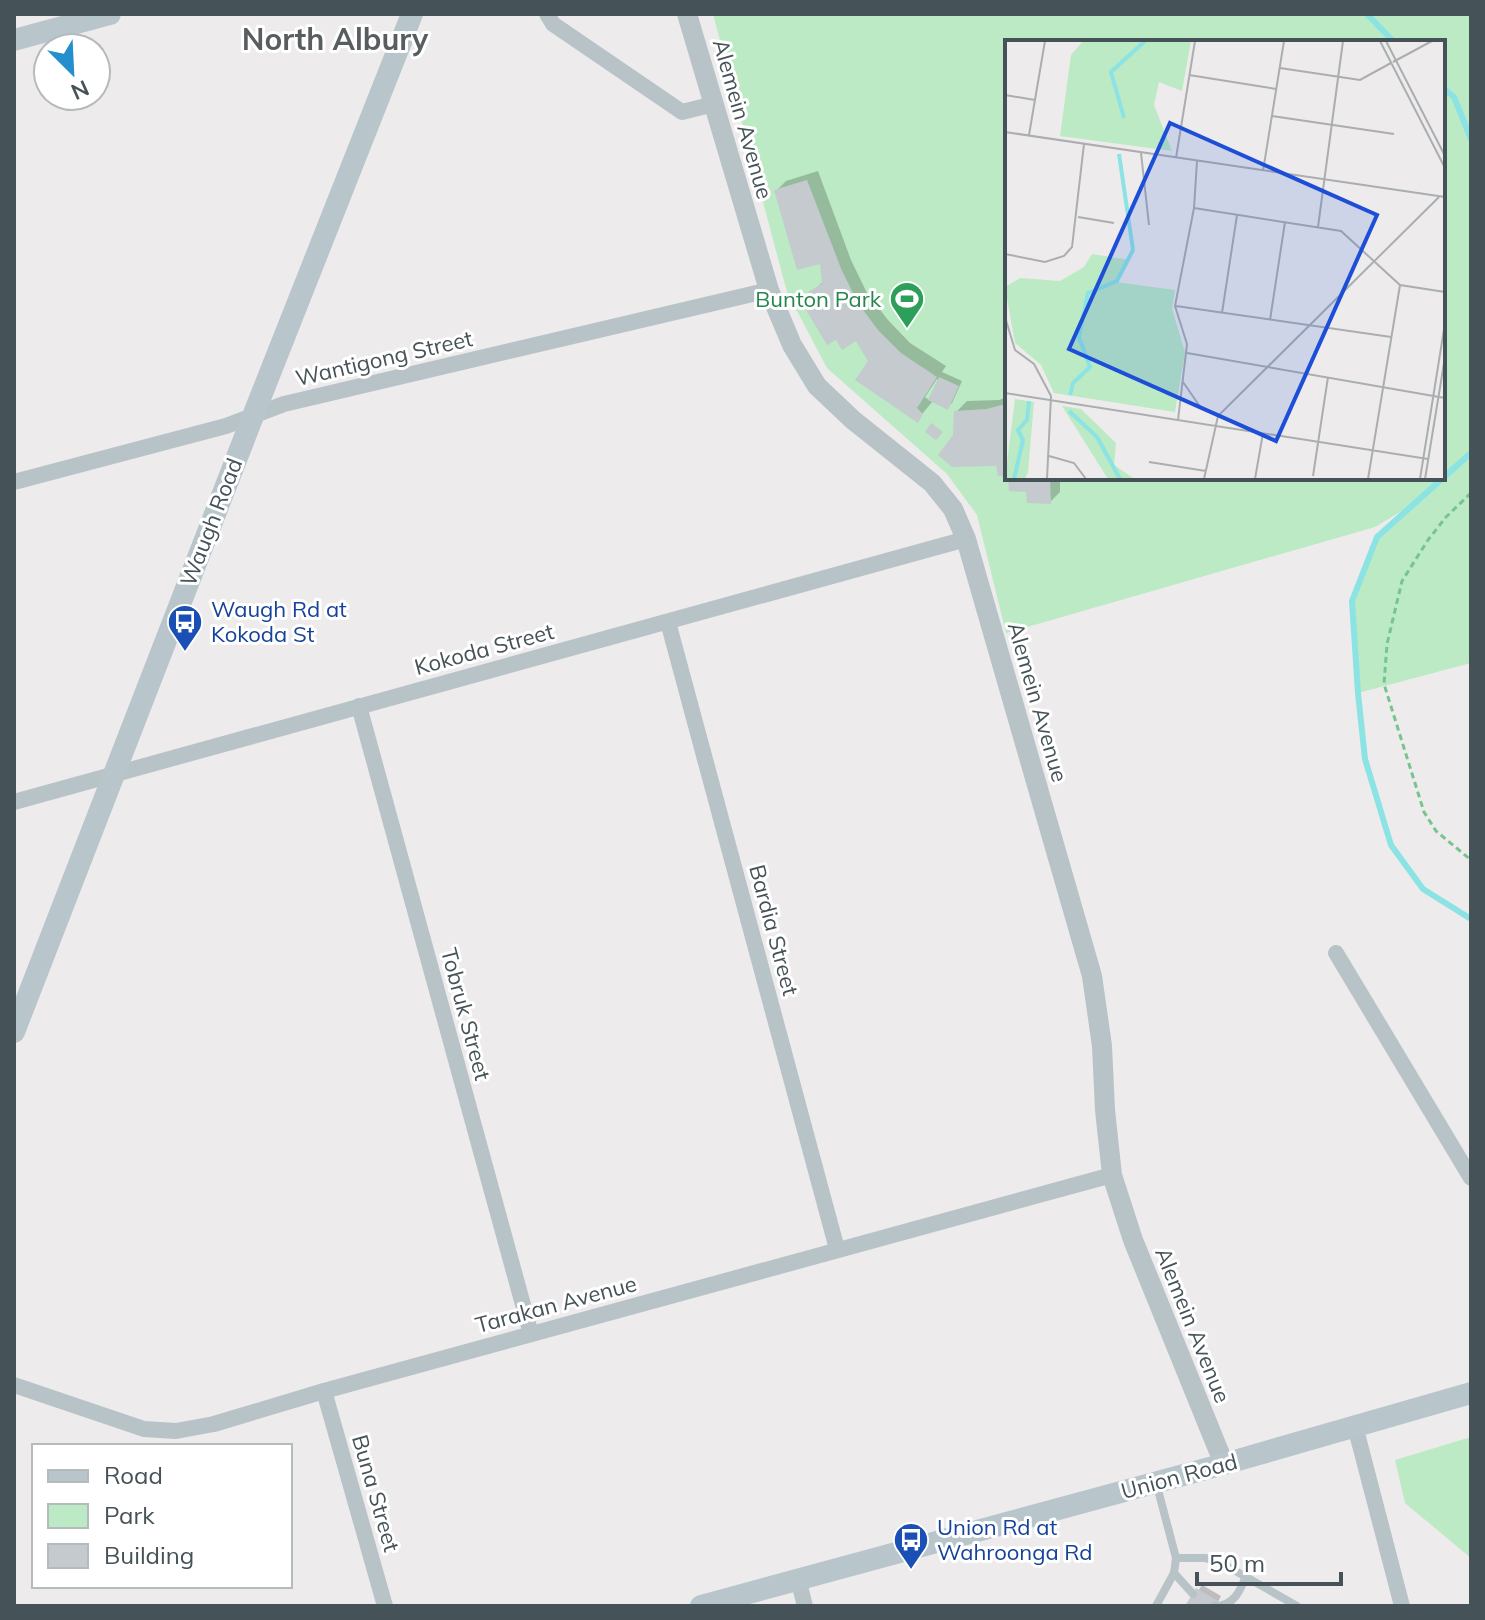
<svg xmlns="http://www.w3.org/2000/svg" width="1485" height="1620" font-family="Mulish,sans-serif">
<style>
.green{fill:#bbeac4;fill-rule:evenodd}
.shadow{fill:#0003;fill-rule:evenodd}
.lines{fill:none;stroke-linecap:round;stroke-linejoin:round}
.stream{stroke:#8be3e4;stroke-width:6}
.building{fill:#c5cace}
.path{stroke:#76c58f;stroke-width:3;stroke-dasharray:6 4;stroke-linecap:butt}
.service{stroke:#b7c3c7;stroke-width:8}
.minor{stroke:#b7c3c7;stroke-width:16}
.tertiary{stroke:#b7c3c7;stroke-width:20}
.secondary{stroke:#b8c6cc;stroke-width:22}
.labels{text-anchor:middle;dominant-baseline:central;stroke-width:6;stroke-linejoin:round;paint-order:stroke}
.street-label{font-size:22px;fill:#455257;stroke:#fff}
.leisure-label{font-size:22px;fill:#27864d;stroke:#fff;text-anchor:end}
.transit-label{font-size:22px;fill:#164399;stroke:#fff;text-anchor:start}
.district-label{font-size:30px;font-weight:bold;fill:#585d60;stroke:#fff}
.inset-river{fill:none;stroke:#8be3e4;stroke-width:4}
.inset-road{fill:none;stroke:#aaaeb0;stroke-width:2}
.view{fill:#1d4ed8;fill-opacity:0.15;stroke:#1d4ed8;stroke-width:4}
.inset-edge{fill:none;stroke:#455257;stroke-width:4}
</style>
<rect width="100%" height="100%" fill="#eeebec"/>
<g class="green">
<path d="M713 14H1471V663L1358 693 1352 601 1377 537 1410 506 1375 527 1006 633 977 515 947 474 827 368 787 292ZM1007 42H1443V478H1007Z"/>
<path d="M1471 1437V1558L1405 1503 1395 1460Z"/>
</g>
<g class="shadow">
<path d="M818 171 851 260 867 293 888 320 910 343 946 366 942 372 962 381 952 403 948 407 933 401 917 420 871 361 857 338 837 337 808 308 815 301 811 293 824 281 822 261 776 191 786 181ZM937 379 939 381 930 401 925 397Z"/>
<path d="M1007 397V474L997 464 955 436 956 412 967 401 999 400Z"/>
<path d="M1010 478H1060V492L1050 502 1028 490Z"/>
<path d="M1202 1585 1221 1596 1216 1606H1188Z"/>
</g>
<g class="lines">
<g class="stream">
<path d="M1367 14 1394 42"/>
<path d="M1443 88 1454 97 1471 139"/>
<path d="M1471 453 1377 537 1352 601 1358 693 1365 759 1391 845 1423 889 1471 919"/>
</g>
</g>
<g class="building">
<path d="M807 180 842 271 858 303 878 330 901 353 937 377 917 408 923 414 918 423 855 380 868 361 856 341 842 350 836 340 827 345 805 308 814 303 808 292 822 284 820 264 797 270 774 190Z"/>
<path d="M939 377 959 386 948 410 928 400Z"/>
<path d="M1001 405 1007 406V476H998L996 466 952 467 938 455 953 435 954 411 987 409Z"/>
<path d="M931 423 943 432 936 440 925 432Z"/>
<path d="M1008 478H1050L1051 504 1027 503 1026 492 1009 491Z"/>
<path d="M1196 1588 1218 1601 1215 1606H1185Z"/>
</g>
<g class="lines">
<path class="path" d="M1471 493 1446 517 1428 540 1402 581 1387 644 1384 684 1424 812 1436 831 1471 860"/>
<g class="service">
<path d="M1176 1558H1205L1218 1561 1297 1606"/>
<path d="M1174 1573 1193 1594"/>
<path d="M1156 1606 1174 1573 1176 1558 1157 1486"/>
<path d="M1215 1606C1234 1606 1240 1591 1246 1576"/>
</g>
<g class="minor">
<path d="M547 14 553 24 682 112 714 104"/>
<path d="M14 482 226 426 284 404 769 290"/>
<path d="M668 622 837 1249"/>
<path d="M359 706 531 1334"/>
<path d="M14 802 966 539"/>
<path d="M1336 953 1471 1178"/>
<path d="M14 1385 144 1429 176 1431 214 1424 324 1391 1112 1175"/>
<path d="M324 1391 385 1606"/>
<path d="M1355 1426 1402 1606"/>
<path d="M798 1579 805 1606"/>
</g>
<path class="tertiary" d="M687 14 769 290 792 345 817 386 853 420 932 483 953 509 966 539 1092 976 1102 1046 1105 1110 1112 1175 1133 1240 1224 1464"/>
<g class="secondary">
<path d="M14 40 110 14"/>
<path d="M14 1032 253 416 412 14"/>
<path d="M701 1606 1224 1464 1471 1393"/>
</g>
</g>
<defs>
<symbol id="stadium-pin" viewBox="-11 -11 22 30"><path d="M0 17L-7.5 6A9.5 9.5 0 1 1 7.5 6Z" fill="#2e9e5b" stroke="#fff"/><path d="M0-5a6.5 5 0 1 0 0 10a6.5 5 0 1 0 0-10ZM-3.5-1.8h7v3.6h-7Z" fill="#fff"/></symbol>
<symbol id="bus-pin" viewBox="-11 -11 22 30"><path d="M0 17L-7.5 6A9.5 9.5 0 1 1 7.5 6Z" fill="#1a4fb4" stroke="#fff"/><path d="M-5-6H5V4H4V6H2V4H-2V6H-4V4H-5ZM-3.5-4V0h7V-4ZM-3.5 1.2v1.5H-2V1.2ZM2 1.2v1.5H3.5V1.2Z" fill="#fff"/></symbol>
</defs>
<g fill-rule="evenodd">
<use href="#stadium-pin" x="887" y="279" width="40" height="54"/>
<use href="#bus-pin" x="165" y="602" width="40" height="54"/>
<use href="#bus-pin" x="891" y="1520" width="40" height="54"/>
</g>
<g class="labels">
<g class="street-label">
<text transform="translate(743 119) rotate(74)">Alemein Avenue</text>
<text transform="translate(384 358) rotate(-13)">Wantigong Street</text>
<text transform="translate(211 522) rotate(-69)">Waugh Road</text>
<text transform="translate(484 649) rotate(-15)">Kokoda Street</text>
<text transform="translate(1038 702) rotate(74)">Alemein Avenue</text>
<text transform="translate(774 930) rotate(75)">Bardia Street</text>
<text transform="translate(466 1014) rotate(75)">Tobruk Street</text>
<text transform="translate(556 1304) rotate(-15)">Tarakan Avenue</text>
<text transform="translate(1193 1325) rotate(68)">Alemein Avenue</text>
<text transform="translate(1179 1476) rotate(-15)">Union Road</text>
<text transform="translate(376 1493) rotate(74)">Buna Street</text>
</g>
<g class="leisure-label">
<text x="881" y="299">Bunton Park</text>
</g>
<g class="transit-label">
<text x="211" y="609">Waugh Rd at<tspan x="211" dy="25">Kokoda St</tspan></text>
<text x="937" y="1527">Union Rd at<tspan x="937" dy="25">Wahroonga Rd</tspan></text>
</g>
<g class="district-label">
<text x="335" y="39">North Albury</text>
</g>
</g>
<g transform="translate(1005 40)">
<rect width="440" height="440" fill="#eeebec"/>
<path d="M78 1H186L177 51 154 42 149 65 167 111 55 96 66 15ZM87 214 125 220 111 242 170 250 167 269 180 312 170 372 49 353 36 325 10 303 0 247 15 238 55 241 79 227ZM10 359 29 362 23 432 20 439H0ZM57 366 76 369 111 403 109 425 128 438 103 439Z" fill="#bbeac4"/>
<path class="inset-river" d="M119 78 106 32 140 1M65 355 68 343 85 327 74 297 83 253 112 241 128 210 114 114M64 371 92 397 115 439M9 439 18 400 13 390 22 380 24 361"/>
<path class="inset-road" d="M375 1 440 128M381 1 440 116M388 22 427 1M275 28 355 40 386 23M184 35 271 49M0 55 30 60M267 76 389 94M0 92 440 157M24 95 40 1M136 113 144 185M171 118 190 1M258 131 279 1M189 168 336 191 395 245 440 252M73 177 109 183M313 187 338 1M0 214 40 222 59 216 67 207 79 104M171 266 386 297M217 273 232 175M0 277 10 310 29 324 46 356 42 439M265 280 280 182M182 313 440 358M178 342 196 368M0 353 423 419M173 380 182 304 170 266 189 168 192 121M44 416 69 423 81 439M144 422 201 431M308 436 323 337M199 439 213 376 434 157M250 439 258 393M363 439 395 245M415 439 440 283M420 439 440 317"/>
<path class="view" d="M165 83 372 175 271 401 64 309Z"/>
<rect width="440" height="440" class="inset-edge"/>
</g>
<rect width="1485" height="1620" fill="none" stroke="#455257" stroke-width="32"/>
<rect x="32" y="1444" width="260" height="144" fill="#ffffff" stroke="#b5babc" stroke-width="2"/>
<rect x="48" y="1470" width="40" height="12" fill="#b8c6cc" stroke="#b5babc" stroke-width="2"/>
<text x="104" y="1484" font-size="24" fill="#455257">Road</text>
<rect x="48" y="1504" width="40" height="24" fill="#bbeac4" stroke="#b5babc" stroke-width="2"/>
<text x="104" y="1524" font-size="24" fill="#455257">Park</text>
<rect x="48" y="1544" width="40" height="24" fill="#c5cace" stroke="#b5babc" stroke-width="2"/>
<text x="104" y="1564" font-size="24" fill="#455257">Building</text>
<g transform="translate(72 72) rotate(156)"><circle r="38" fill="#ffffff" stroke="#b5babc" stroke-width="2"/>
<path d="M0-6L14 30L0 20L-14 30Z" fill="#258fce"/>
<text y="-12" font-size="22" font-weight="bold" text-anchor="middle" fill="#455257">N</text>
</g>
<path d="M1197 1572v12h144v-12" fill="none" stroke="#455257" stroke-width="4"/>
<text x="1209" y="1572" font-size="24" fill="#455257" stroke="#ffffff" stroke-width="6" paint-order="stroke">50 m</text>
</svg>
